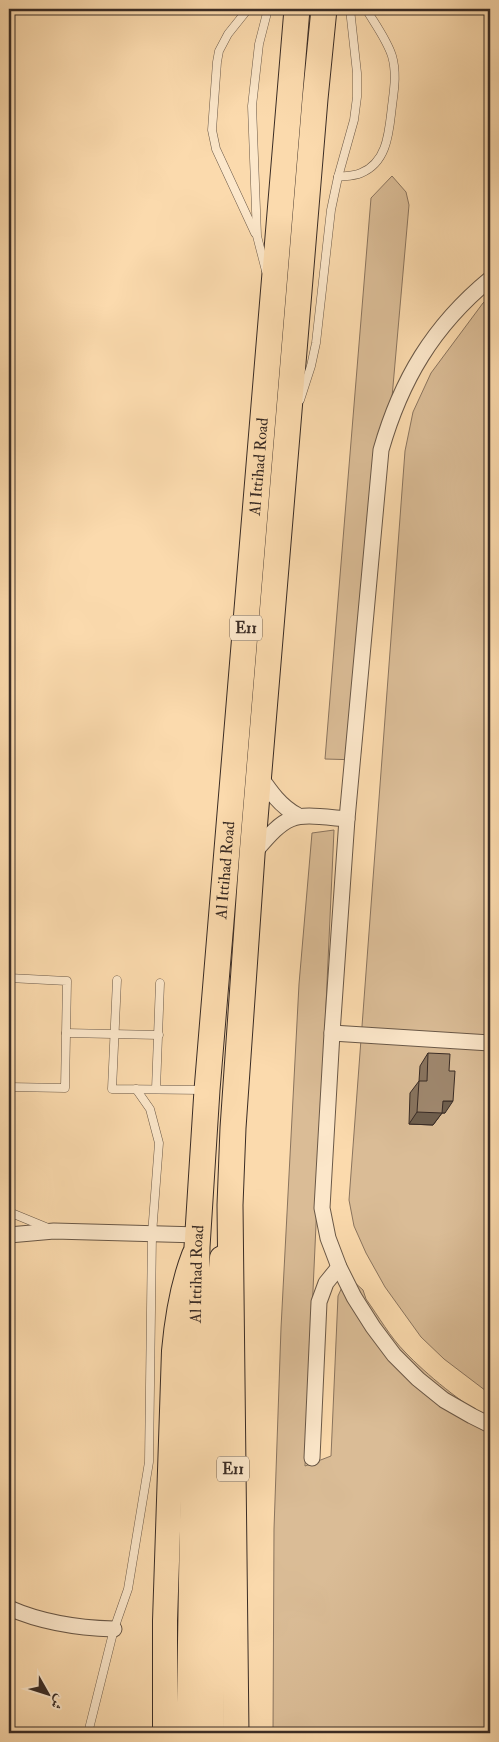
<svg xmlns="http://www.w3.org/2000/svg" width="499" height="1742" font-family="'IM FELL Double Pica',Amiri,serif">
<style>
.green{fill:#dabc96;stroke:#8a745e}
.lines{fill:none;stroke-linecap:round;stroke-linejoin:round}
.service-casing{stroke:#6a5847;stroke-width:9}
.minor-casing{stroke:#6a5847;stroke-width:17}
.primary-casing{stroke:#3a2c25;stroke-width:26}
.trunk-casing{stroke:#3a2c25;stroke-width:27}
.service{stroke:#fce7ca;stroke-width:8}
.minor{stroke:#fce7ca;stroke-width:15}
.primary{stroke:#fbdaad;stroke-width:24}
.trunk{stroke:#fbdaad;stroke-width:25}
.wall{fill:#88735d;stroke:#3a2c25}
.shaded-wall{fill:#6f5e4c;stroke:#3a2c25}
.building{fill:#9e866c;stroke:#3a2c25}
.labels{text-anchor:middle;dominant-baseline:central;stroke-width:5;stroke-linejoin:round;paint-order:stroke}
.shield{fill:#fce7ca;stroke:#746456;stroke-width:1}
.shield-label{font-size:15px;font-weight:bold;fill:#3a2c25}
.street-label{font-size:16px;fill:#3a2c25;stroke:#fce7ca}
</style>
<rect width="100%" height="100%" fill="#fbdaad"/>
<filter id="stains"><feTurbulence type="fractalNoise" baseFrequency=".004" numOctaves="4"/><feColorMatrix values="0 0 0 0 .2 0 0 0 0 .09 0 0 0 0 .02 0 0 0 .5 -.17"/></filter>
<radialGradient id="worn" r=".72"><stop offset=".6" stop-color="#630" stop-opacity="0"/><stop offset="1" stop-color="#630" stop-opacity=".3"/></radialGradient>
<g class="green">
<path d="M392 176 406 192 409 205 360 760 325 759 371 198Z"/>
<path d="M490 297V1394L444 1359 421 1337 385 1287 366 1253 354 1226 349 1200 405 451 413 412 431 373 483 303Z"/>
<path d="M334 830 305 1466 331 1456 338 1296 343 1285 353 1281 363 1290 366 1299C379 1317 390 1337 405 1352 425 1373 464 1406 490 1418V1733H273L274 1529 281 1328 299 984 312 833Z"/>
</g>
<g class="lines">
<defs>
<g id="service">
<path d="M248 9 228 34 219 51 217 62 212 130 216 149 255 233"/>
<path d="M338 177C345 176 354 176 361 173 388 162 389 131 392 106 394 90 397 73 392 56 387 40 375 24 366 9"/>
<path d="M266 271 257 236 252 106 259 44 268 9"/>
<path d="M300 400 311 366 316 343 331 210 338 177 354 120 357 97V73L350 9"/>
<path d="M9 978 67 981 65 1088 9 1087"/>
<path d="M117 980 112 1089 204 1090"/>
<path d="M66 1033 159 1035"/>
<path d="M156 1089 160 983"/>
<path d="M9 1212 48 1228"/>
<path d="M88 1733 114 1629 128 1589 149 1462 152 1234 159 1143 150 1109 136 1089"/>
</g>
<g id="minor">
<path d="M490 279C433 326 401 380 381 450L347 819 332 1033 322 1208 328 1238 339 1267 354 1297 373 1327 394 1355 418 1379 444 1400 472 1416 490 1425"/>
<path d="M259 775C270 791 280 806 297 815"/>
<path d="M254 853C290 810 293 814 347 819"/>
<path d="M332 1033 490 1043"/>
<path d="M9 1235 54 1231 199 1235"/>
<path d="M312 1458 319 1302 326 1283 339 1267"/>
<path d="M9 1608C43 1623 78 1628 114 1629"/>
</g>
<g id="primary">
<path d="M165 1733V1621L174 1351C177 1318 182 1286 194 1255"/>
<path d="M212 1733 211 1504 218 1300 222 1258"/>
</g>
<g id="trunk">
<path id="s1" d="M189 1733 197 1247 207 1090 297 9"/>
<path d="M236 1733 230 1205 233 1128 252 855 315 99 324 9"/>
</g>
</defs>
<use href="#service" class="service-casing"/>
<use href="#minor" class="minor-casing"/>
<use href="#primary" class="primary-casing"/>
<use href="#trunk" class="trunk-casing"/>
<use href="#service" class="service"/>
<use href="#minor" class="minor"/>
<use href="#primary" class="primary"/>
<use href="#trunk" class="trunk"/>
</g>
<path class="wall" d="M428 1053 445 1113H442L433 1125 409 1124 410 1093 419 1081 420 1066Z"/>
<path class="shaded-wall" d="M443 1101H453L445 1113H442L433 1125 409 1124 417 1112Z"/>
<path class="building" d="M428 1053 450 1054 449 1071H455L453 1101H443L442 1113 417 1112 419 1081H427Z"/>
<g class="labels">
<g class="shield">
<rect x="230" y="615.5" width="32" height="25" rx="4"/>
<rect x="217" y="1456.5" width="32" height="25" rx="4"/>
</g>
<g class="shield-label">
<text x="246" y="628">E11</text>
<text x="233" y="1469">E11</text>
</g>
<g class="street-label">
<text stroke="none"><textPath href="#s1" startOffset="1269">Al Ittihad Road</textPath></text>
<text stroke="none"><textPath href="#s1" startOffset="864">Al Ittihad Road</textPath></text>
<text stroke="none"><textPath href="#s1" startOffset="459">Al Ittihad Road</textPath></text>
</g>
</g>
<rect width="499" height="1742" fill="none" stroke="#fbdaad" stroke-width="30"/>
<rect x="10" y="10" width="479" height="1722" fill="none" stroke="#3a2c25" stroke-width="2.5"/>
<rect x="15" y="15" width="469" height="1712" fill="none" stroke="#3a2c25"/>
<g transform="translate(48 1694) rotate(129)" stroke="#fce7ca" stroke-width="4" paint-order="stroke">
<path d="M0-4L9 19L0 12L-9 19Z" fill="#3a2c25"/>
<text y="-8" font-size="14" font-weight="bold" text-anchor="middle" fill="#3a2c25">ش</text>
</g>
<rect width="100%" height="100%" filter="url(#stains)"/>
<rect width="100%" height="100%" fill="url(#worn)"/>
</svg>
